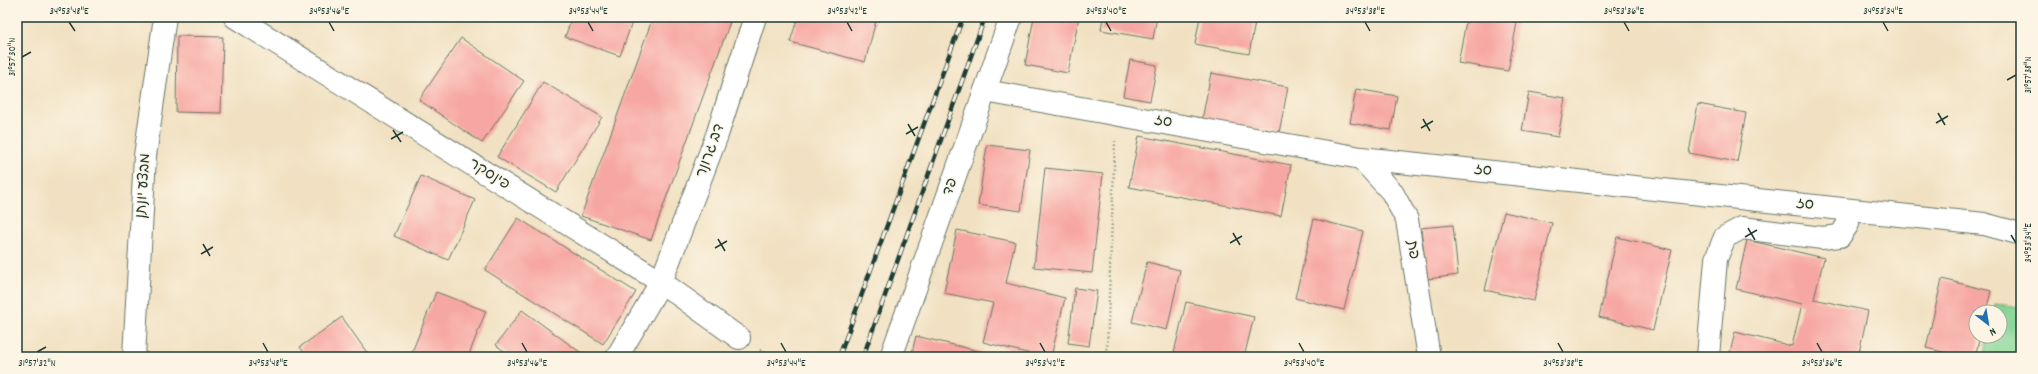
<svg xmlns="http://www.w3.org/2000/svg" width="2038" height="374" font-family="Dekko,'Playpen Sans Hebrew',sans-serif">
<style>
.green{fill:#84d595;stroke:#528964}
.building{fill:#f7a7a3}
.lines{fill:none;stroke-linecap:round;stroke-linejoin:round}
.minor-casing{stroke:#687666;stroke-width:24}
.path{stroke:#687666;stroke-width:2.5;stroke-dasharray:1 3;stroke-linecap:butt}
.minor{stroke:#fff;stroke-width:22}
.rail-casing{stroke:#1f3d34;stroke-width:4.5}
.rail{stroke:#fcf5e5;stroke-width:3;stroke-dasharray:9;stroke-linecap:butt}
.ticks{fill:none;stroke:#1f3d34;stroke-width:1.5}
.labels{text-anchor:middle;dominant-baseline:central;stroke-width:3;stroke-linejoin:round;paint-order:stroke}
.street-label{font-size:15px;fill:#1f3d34;stroke:#fcf5e5}
.neatline{fill:none;stroke:#1f3d34;stroke-width:1.5}
.ticks-label{font-size:10px;text-anchor:middle;fill:#1f3d34}
</style>
<rect width="100%" height="100%" fill="#fcf5e5"/>
<filter id="ink" filterUnits="userSpaceOnUse"><feTurbulence type="fractalNoise" baseFrequency=".025" numOctaves="2"/><feDisplacementMap in="SourceGraphic" scale="8" xChannelSelector="R" yChannelSelector="G"/><feConvolveMatrix kernelMatrix="1 2 1 2 8 2 1 2 1" color-interpolation-filters="sRGB"/></filter>
<filter id="wash" filterUnits="userSpaceOnUse"><feTurbulence type="fractalNoise" baseFrequency=".012" numOctaves="4" result="noise"/><feDisplacementMap in="SourceGraphic" scale="16" xChannelSelector="R" yChannelSelector="G"/><feGaussianBlur stdDeviation="0.9" result="paint"/><feColorMatrix in="noise" values="0 0 0 0 0 0 0 0 0 0 0 0 0 0 0 0 0 1.4 0 .05"/><feComposite in="paint" operator="in"/></filter>
<g filter="url(#wash)">
<rect width="100%" height="100%" fill="#f1e1c2"/>
<path class="green" d="M1995 304 2021 307V357H1983L1988 336H2000V312H1993Z"/>
<g id="blocks">
<g class="building">
<path d="M572 17H634L620 56 565 37Z"/>
<path d="M653 17H716L730 22 651 240 581 216Z"/>
<path d="M798 17H877L865 62 790 42Z"/>
<path d="M1034 17H1079L1068 73 1025 65Z"/>
<path d="M1103 17H1157L1153 39 1101 30Z"/>
<path d="M1200 17H1256L1249 54 1195 44Z"/>
<path d="M1467 17H1518L1508 71 1458 63Z"/>
<path d="M177 36 223 37 221 113 176 112Z"/>
<path d="M461 38 524 81 482 143 419 100Z"/>
<path d="M1130 60 1157 65 1150 101 1123 96Z"/>
<path d="M1211 73 1288 87 1279 133 1202 120Z"/>
<path d="M543 82 602 117 556 192 497 157Z"/>
<path d="M1356 89 1397 96 1391 130 1350 123Z"/>
<path d="M1529 92 1565 98 1558 137 1522 131Z"/>
<path d="M1698 104 1746 113 1737 162 1689 153Z"/>
<path d="M1139 136 1291 165 1281 216 1129 187Z"/>
<path d="M987 145 1030 150 1021 211 978 205Z"/>
<path d="M1045 168 1103 174 1092 273 1034 267Z"/>
<path d="M421 176 475 200 448 260 394 236Z"/>
<path d="M1504 212 1552 223 1534 301 1485 290Z"/>
<path d="M518 218 636 292 603 344 485 270Z"/>
<path d="M1314 219 1363 231 1344 310 1295 298Z"/>
<path d="M1453 225 1458 275 1427 279 1421 228Z"/>
<path d="M957 230 1015 242 1006 283 1065 298 1051 357H1043L983 342 993 303 944 293Z"/>
<path d="M1617 237 1672 250 1653 330 1599 317Z"/>
<path d="M1747 240 1824 258 1814 299 1868 311 1858 357H1729L1735 332 1792 346 1802 304 1736 289Z"/>
<path d="M1147 262 1180 270 1167 330 1132 322Z"/>
<path d="M1942 279 1991 291 1986 312H1976V336H1980L1975 357H1964L1926 348Z"/>
<path d="M1075 288 1097 291 1089 346 1068 343Z"/>
<path d="M436 292 486 311 468 357H410Z"/>
<path d="M1186 302 1254 317 1244 357H1173Z"/>
<path d="M522 310 580 352 576 357H512L496 345Z"/>
<path d="M342 317 370 357H307L300 347Z"/>
<path d="M916 336 983 352 982 357H911Z"/>
</g>
</g>
</g>
<g filter="url(#ink)">
<use href="#blocks" fill-opacity="0" stroke="#687666" stroke-width="1"/>
<g class="lines">
<defs>
<g id="minor">
<path d="M235 17 661 282 739 338"/>
<path d="M985 91 1361 158 1984 224 2021 234"/>
<path d="M1361 158 1392 192 1407 220 1429 357"/>
<path d="M134 357 145 156 165 17"/>
<path d="M617 357 661 282 717 135 755 17"/>
<path d="M891 357 1011 17"/>
<path d="M1708 357 1716 259 1725 237 1742 228 1822 238 1840 236 1848 224V210"/>
</g>
</defs>
<use href="#minor" class="minor-casing"/>
<g class="path">
<path d="M760 350 772 357"/>
<path d="M1104 357 1107 348 1115 141"/>
</g>
<use href="#minor" class="minor"/>
<defs>
<g id="rail">
<path d="M839 357 963 17"/>
<path d="M863 357 985 17"/>
</g>
</defs>
<use href="#rail" class="rail-casing"/>
<use href="#rail" class="rail"/>
</g>
</g>
<path class="ticks" d="M69 22 75 31M329 22 334 31M588 22 593 31M847 22 852 31M1106 22 1111 31M1365 22 1370 31M1624 22 1629 31M1883 22 1888 31M22 57 31 52M2007 80 2016 75M1938 113 1945 125M1423 119 1430 131M1936 123 1948 116M908 124 915 136M1421 128 1433 121M393 130 401 142M906 134 918 127M391 139 403 132M1748 228 1755 240M1233 233 1240 245M2011 235 2016 243M1745 237 1757 230M718 239 725 251M1230 243 1242 236M203 244 210 256M715 248 727 241M201 254 213 247M263 343 268 352M522 343 527 352M781 343 786 352M1040 343 1045 352M1299 343 1304 352M1558 343 1563 352M1817 343 1822 352M37 352 46 347"/>
<g class="labels">
<g class="street-label">
<text transform="translate(1163 122) rotate(10)">סז</text>
<text transform="translate(711 151) rotate(-70)">דב גרונר</text>
<text transform="translate(1483 171) rotate(6)">סז</text>
<text transform="translate(489 175) rotate(32)">פינסקר</text>
<text transform="translate(144 186) rotate(-86)">מבצע יונתן</text>
<text transform="translate(951 187) rotate(-71)">פד</text>
<text transform="translate(1805 205) rotate(6)">סז</text>
<text transform="translate(1412 250) rotate(81)">פת</text>
</g>
</g>
<rect width="2038" height="374" fill="none" stroke="#fcf5e5" stroke-width="44"/>
<g transform="translate(1988 324) rotate(149)"><circle r="19" fill="#fcf5e5" stroke="#a4ab9e"/>
<path d="M0-3L7 15L0 10L-7 15Z" fill="#1f6fb2"/>
<text y="-6" font-size="11" font-weight="bold" text-anchor="middle" fill="#1f3d34">N</text>
</g>
<rect x="22" y="22" width="1994" height="330" class="neatline"/>
<g class="ticks-label">
<text x="69" y="14">34°53'48"E</text>
<text x="329" y="14">34°53'46"E</text>
<text x="588" y="14">34°53'44"E</text>
<text x="847" y="14">34°53'42"E</text>
<text x="1106" y="14">34°53'40"E</text>
<text x="1365" y="14">34°53'38"E</text>
<text x="1624" y="14">34°53'36"E</text>
<text x="1883" y="14">34°53'34"E</text>
<text transform="translate(11 57) rotate(-90)" y="4">31°57'30"N</text>
<text transform="translate(2027 75) rotate(-90)" y="4">31°57'38"N</text>
<text transform="translate(2027 243) rotate(-90)" y="4">34°53'34"E</text>
<text x="37" y="366">31°57'32"N</text>
<text x="268" y="366">34°53'48"E</text>
<text x="527" y="366">34°53'46"E</text>
<text x="786" y="366">34°53'44"E</text>
<text x="1045" y="366">34°53'42"E</text>
<text x="1304" y="366">34°53'40"E</text>
<text x="1563" y="366">34°53'38"E</text>
<text x="1822" y="366">34°53'36"E</text>
</g>
</svg>
